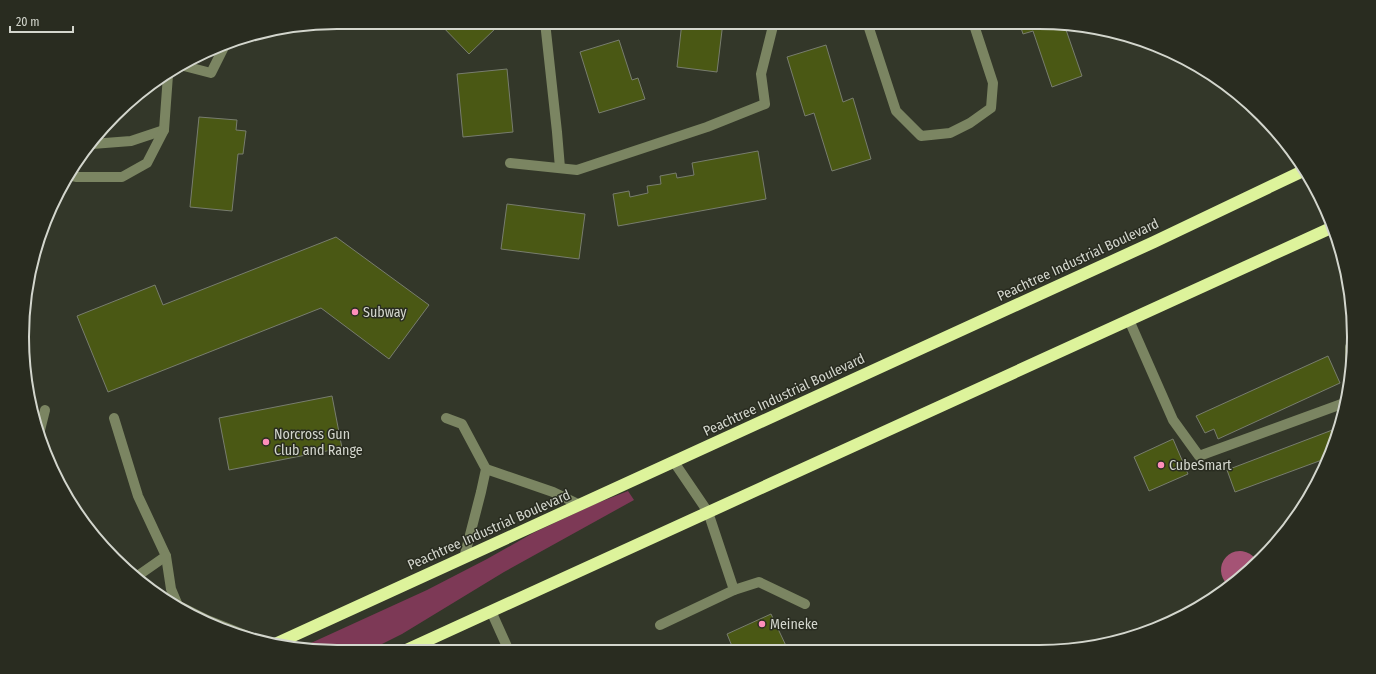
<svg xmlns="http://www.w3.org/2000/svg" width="1376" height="674" font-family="'Fira Sans Condensed',sans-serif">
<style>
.green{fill:#7d3956}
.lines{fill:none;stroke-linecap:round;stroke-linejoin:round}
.river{stroke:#a55375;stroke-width:38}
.building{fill:#4a5814;stroke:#787d6e}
.minor{stroke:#7b8562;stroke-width:10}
.highway{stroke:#ddf39b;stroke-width:12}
.poi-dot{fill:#fe8ebb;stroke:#292c20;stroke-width:1.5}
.labels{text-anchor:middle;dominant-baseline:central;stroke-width:3;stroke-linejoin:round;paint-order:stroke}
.street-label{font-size:14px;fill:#d3d6cd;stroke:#292c20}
.poi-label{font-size:14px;fill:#d3d6cd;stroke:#292c20;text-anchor:start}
.rim{fill:none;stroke:#d3d6cd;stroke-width:2}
</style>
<rect width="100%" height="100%" fill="#333729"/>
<path class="green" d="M628 491 634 500 504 572 402 634 374 648 364 652H337L300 648 427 590 487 559 533 533 595 504Z"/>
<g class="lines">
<path class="river" d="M1240 570 1243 574"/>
</g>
<g class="building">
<path d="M438 22H491L497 27 469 54Z"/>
<path d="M682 22H723L717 72 677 67Z"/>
<path d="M1019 22H1039L1064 24 1082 76 1052 87 1033 31 1023 34Z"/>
<path d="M619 40 632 80 638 78 645 99 599 113 580 52Z"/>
<path d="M826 45 843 102 853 98 871 159 832 171 814 113 805 116 787 57Z"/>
<path d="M507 69 513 132 463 137 457 74Z"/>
<path d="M199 117 237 120 236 130 246 131 243 154H238L232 211 190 207Z"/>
<path d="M758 151 766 199 618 226 613 194 629 191 630 197 648 193 647 186 661 184 660 176 676 173 677 178 694 175 692 163Z"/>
<path d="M507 204 585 214 579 259 501 249Z"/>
<path d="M336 237 429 305 389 359 321 308 108 392 77 316 155 285 163 305Z"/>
<path d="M1328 356 1340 383 1218 439 1214 429 1205 433 1196 416Z"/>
<path d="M332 396 342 448 229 470 219 418Z"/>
<path d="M1335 429 1337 434 1330 457 1235 492 1227 470Z"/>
<path d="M1173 439 1188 474 1149 491 1134 457Z"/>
<path d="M771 614 788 650 734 651 727 634Z"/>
</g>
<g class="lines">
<g class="minor">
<path d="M545 22 557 132 560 168"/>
<path d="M867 22 896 111 921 136 950 133 970 123 991 108 993 83 973 22"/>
<path d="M184 66 211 73 225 45"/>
<path d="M92 144 131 141 164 130"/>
<path d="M510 163 577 170 707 127 765 104 761 74 774 22"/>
<path d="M68 175 77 177H122L147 163 164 130 168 75"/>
<path d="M1129 320 1173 420 1199 456 1347 402"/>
<path d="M1350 347V373"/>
<path d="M114 418 138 496 166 556 171 589 179 608"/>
<path d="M446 418 462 424 486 469 481 492 464 558"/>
<path d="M40 430 45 410"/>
<path d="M674 462 708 512 734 590"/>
<path d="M486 469 553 492 580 505"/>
<path d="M136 577 166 556"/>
<path d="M179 606 207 620 260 641"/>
<path d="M491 611 509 651"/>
<path d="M660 625 734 590 759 582 805 604"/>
</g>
<g class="highway">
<path d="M273 645 1154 242 1305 170"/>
<path d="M402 652 1333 227"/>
</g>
</g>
<g class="poi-dot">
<circle cx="355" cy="312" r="4"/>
<circle cx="266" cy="442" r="4"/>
<circle cx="1161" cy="465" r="4"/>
<circle cx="762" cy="624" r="4"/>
</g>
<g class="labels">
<g class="street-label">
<text transform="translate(1078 260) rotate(-25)">Peachtree Industrial Boulevard</text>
<text transform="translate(784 395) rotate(-25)">Peachtree Industrial Boulevard</text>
<text transform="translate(489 530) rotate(-24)">Peachtree Industrial Boulevard</text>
</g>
<g class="poi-label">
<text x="363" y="312">Subway</text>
<text x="274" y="434">Norcross Gun<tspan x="274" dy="16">Club and Range</tspan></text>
<text x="1169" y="465">CubeSmart</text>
<text x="770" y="624">Meineke</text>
</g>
</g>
<path d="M0 0H1376V674H0ZM337 29H1039A308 308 0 0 1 1347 337V337A308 308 0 0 1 1039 645H337A308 308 0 0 1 29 337V337A308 308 0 0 1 337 29Z" fill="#292c20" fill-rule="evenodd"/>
<path class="rim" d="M337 29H1039A308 308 0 0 1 1347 337V337A308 308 0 0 1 1039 645H337A308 308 0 0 1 29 337V337A308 308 0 0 1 337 29Z"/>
<path d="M10 26v6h63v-6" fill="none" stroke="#d3d6cd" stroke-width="2"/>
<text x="16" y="26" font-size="12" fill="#d3d6cd" stroke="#292c20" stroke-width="3" paint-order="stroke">20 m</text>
</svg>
